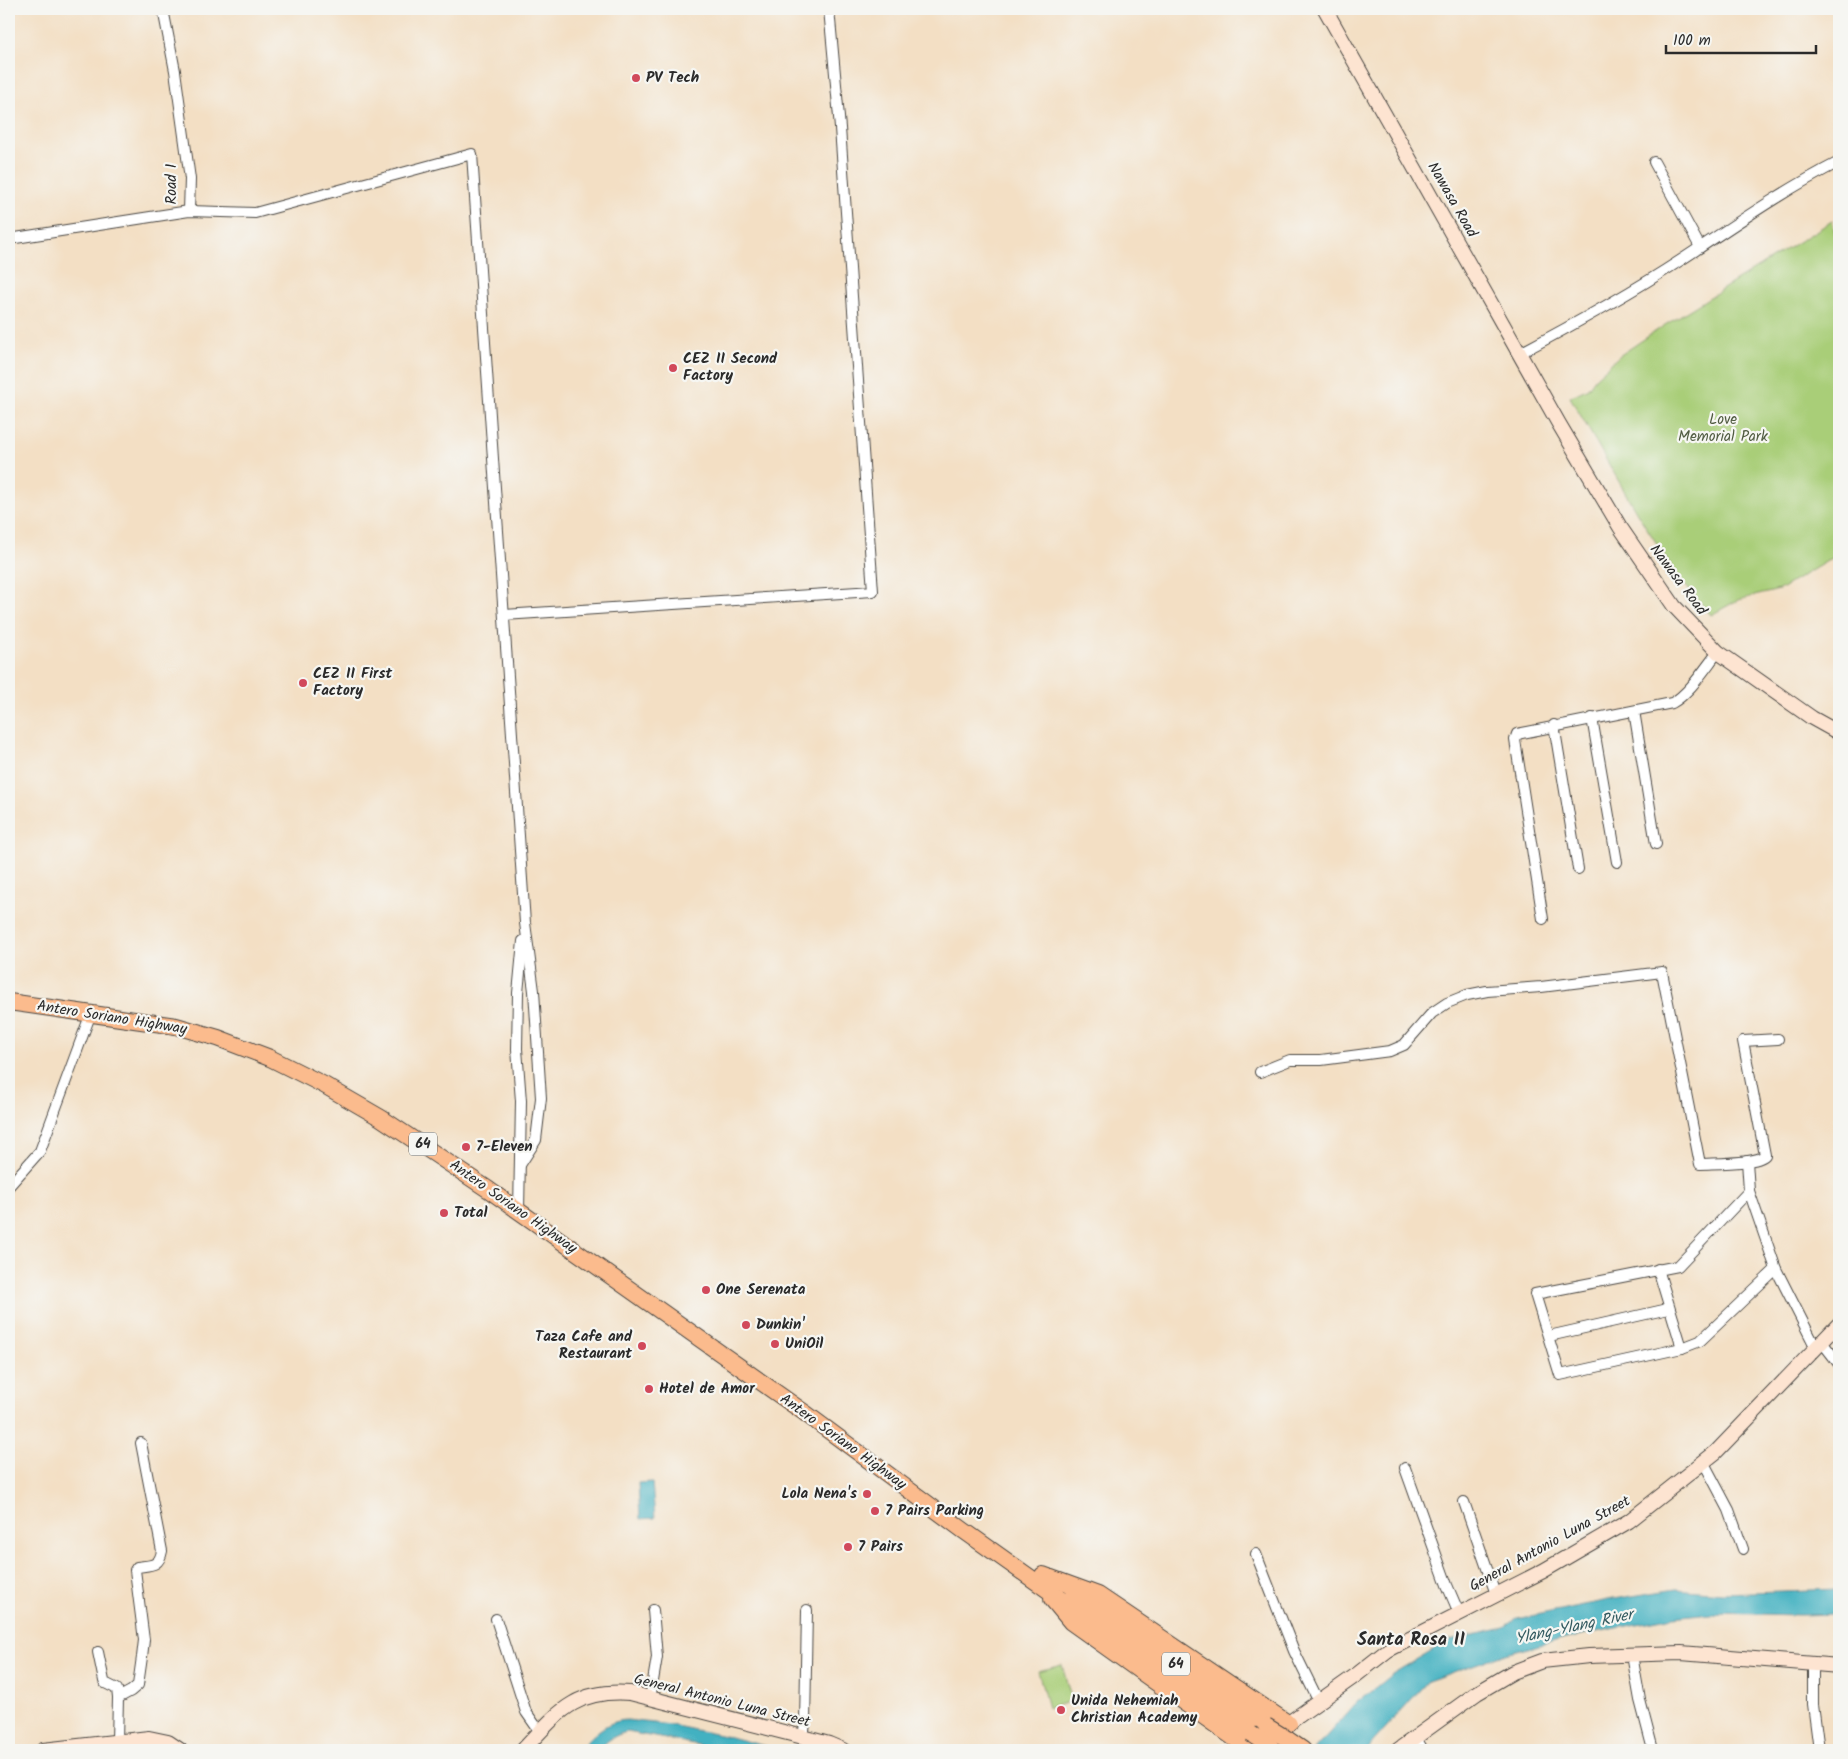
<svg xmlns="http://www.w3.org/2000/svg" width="1848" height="1759" font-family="Kalam,sans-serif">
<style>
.green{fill:#a9ce78;stroke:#6a7c52}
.water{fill:#43b1c1;stroke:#376e76}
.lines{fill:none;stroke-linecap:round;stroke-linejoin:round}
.street-casing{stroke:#494642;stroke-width:12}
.secondary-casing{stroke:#494642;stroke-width:16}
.primary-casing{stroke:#494642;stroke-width:18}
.street{stroke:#fff;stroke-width:10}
.secondary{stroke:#fde4d1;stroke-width:14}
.primary{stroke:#fbbb8d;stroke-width:16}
.primary-bridge-casing{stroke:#494642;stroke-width:18;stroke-linecap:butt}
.primary-bridge{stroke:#fbbb8d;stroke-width:16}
.poi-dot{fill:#d1495b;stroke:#f6f6f2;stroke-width:2}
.labels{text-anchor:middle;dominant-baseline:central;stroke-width:4.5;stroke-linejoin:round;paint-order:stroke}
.shield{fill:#f6f6f2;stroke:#686867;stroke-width:1}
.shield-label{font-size:14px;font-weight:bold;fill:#2b2b2b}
.poi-label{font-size:15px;font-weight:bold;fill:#2b2b2b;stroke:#f6f6f2;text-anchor:start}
.street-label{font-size:15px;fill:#2b2b2b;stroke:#f6f6f2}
.park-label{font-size:15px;fill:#515c42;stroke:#f6f6f2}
.water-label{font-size:16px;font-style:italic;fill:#335a60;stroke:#f6f6f2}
.quarter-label{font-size:18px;font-weight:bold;fill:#2b2b2b;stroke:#f6f6f2}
</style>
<rect width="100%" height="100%" fill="#f6f6f2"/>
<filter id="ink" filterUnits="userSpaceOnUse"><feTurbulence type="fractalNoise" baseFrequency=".02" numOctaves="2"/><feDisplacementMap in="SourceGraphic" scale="10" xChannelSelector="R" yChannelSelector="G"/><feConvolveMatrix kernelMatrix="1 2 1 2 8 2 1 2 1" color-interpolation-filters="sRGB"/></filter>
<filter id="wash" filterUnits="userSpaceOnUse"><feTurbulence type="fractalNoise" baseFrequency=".0096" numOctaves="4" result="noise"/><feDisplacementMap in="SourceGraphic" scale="20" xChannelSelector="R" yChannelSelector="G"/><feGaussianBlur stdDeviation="1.12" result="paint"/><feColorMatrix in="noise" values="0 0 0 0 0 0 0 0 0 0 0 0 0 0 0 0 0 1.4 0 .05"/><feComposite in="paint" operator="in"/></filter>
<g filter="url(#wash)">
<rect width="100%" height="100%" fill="#f3dfc4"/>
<g class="green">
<path d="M1832 221 1839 249V554L1779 590 1738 600 1711 615 1679 578 1637 513 1570 397 1588 388 1595 378 1619 356 1665 325Z"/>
<path d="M1062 1665 1072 1701 1048 1708 1038 1671Z"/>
</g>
<g class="water">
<path d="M652 1482 655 1518 640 1519 638 1483Z"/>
<path d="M1676 1589 1722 1593 1839 1589V1614L1800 1615 1710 1613 1673 1617 1566 1638 1501 1655 1428 1681 1366 1750H1314L1356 1703 1392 1674 1449 1640 1501 1629 1516 1619 1613 1599Z"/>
<path d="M627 1720 671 1725 730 1737 780 1750H714L699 1745 627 1732C614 1735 607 1741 598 1750H579C593 1735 605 1721 627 1720Z"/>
</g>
</g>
<g filter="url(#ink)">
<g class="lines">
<defs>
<g id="street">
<path d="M163 9 175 71 190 179 189 211"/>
<path d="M1654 162 1700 247"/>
<path d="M9 239 189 211 255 213 472 154 525 923 534 991 541 1098 536 1140 520 1165"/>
<path d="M1520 353C1575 324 1629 294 1681 260 1733 226 1784 190 1839 162"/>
<path d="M504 615 873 591 840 128 829 9"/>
<path d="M1634 711 1656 844"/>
<path d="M1592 718 1617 862"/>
<path d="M1554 725 1578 869"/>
<path d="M1543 919 1515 740 1517 734 1672 703C1689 694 1706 667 1718 652"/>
<path d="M1260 1072 1290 1060H1321L1390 1051 1404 1045 1432 1013 1447 1003 1467 995 1487 991 1541 987 1662 972 1700 1164C1714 1163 1757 1164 1765 1155L1743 1041 1778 1039"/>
<path d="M1747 1161 1749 1191 1776 1269 1816 1348"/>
<path d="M9 1186 40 1151 91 1013"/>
<path d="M1749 1191 1678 1266 1535 1294 1560 1375 1682 1348 1700 1341 1776 1269"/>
<path d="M519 1211 521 1101 517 1049 518 993 523 941"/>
<path d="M1658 1269 1682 1348"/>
<path d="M1549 1336 1668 1309"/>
<path d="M1822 1342 1839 1364"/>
<path d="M1704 1463 1729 1510 1743 1549"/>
<path d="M1405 1468 1447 1585 1459 1613"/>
<path d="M1464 1502 1496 1594"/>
<path d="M1256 1554 1294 1651 1319 1702"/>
<path d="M496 1619 526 1712 540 1732"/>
<path d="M98 1652 104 1681 105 1683 117 1689 118 1698"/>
<path d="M1632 1655 1640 1700 1653 1750"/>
<path d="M1813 1664V1704L1819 1750"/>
<path d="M650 1699 657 1657 653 1610"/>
<path d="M803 1737 805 1724 807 1610"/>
<path d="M1416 1738 1423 1750"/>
<path d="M117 1741 118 1698 131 1691 138 1685 142 1657 144 1640 135 1570 137 1567C151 1565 159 1567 162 1551L141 1443"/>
</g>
<g id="secondary">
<path d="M1325 9 1559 424 1620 527 1674 606 1718 652 1812 718 1839 733"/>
<path d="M1280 1729 1355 1676 1388 1650 1543 1571 1629 1521 1716 1452 1839 1324"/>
<path d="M43 1750 149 1738 168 1742 180 1750"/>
<path d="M523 1750C558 1713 574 1689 630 1693L803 1737 829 1744 843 1750"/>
<path d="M1398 1750 1477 1693 1513 1672 1542 1661 1589 1656 1681 1653 1839 1666"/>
</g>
<g id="primary">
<path d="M9 1002 176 1026 218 1038 270 1058 324 1085 381 1118 489 1190 805 1413 963 1530 1251 1734"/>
<path d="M1043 1575 1098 1595 1289 1724"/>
<path d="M1073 1594 1266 1726"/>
<path d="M1052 1599 1071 1622 1248 1748"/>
<path d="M1287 1739 1303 1750"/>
</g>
</defs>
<use href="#street" class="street-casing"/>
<use href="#secondary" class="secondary-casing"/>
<use href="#primary" class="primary-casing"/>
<use href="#street" class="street"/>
<use href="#secondary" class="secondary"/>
<use href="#primary" class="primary"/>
<defs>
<g id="primary-bridge">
<path d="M1266 1726 1287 1739"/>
<path d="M1251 1734 1271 1747"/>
</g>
</defs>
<use href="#primary-bridge" class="primary-bridge-casing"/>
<use href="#primary-bridge" class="primary-bridge"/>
</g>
</g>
<g class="poi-dot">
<circle cx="636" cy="78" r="5"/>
<circle cx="673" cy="368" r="5"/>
<circle cx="303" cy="683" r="5"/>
<circle cx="466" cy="1147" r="5"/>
<circle cx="444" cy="1213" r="5"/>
<circle cx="706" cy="1290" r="5"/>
<circle cx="746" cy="1325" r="5"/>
<circle cx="775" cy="1344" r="5"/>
<circle cx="642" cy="1346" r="5"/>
<circle cx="649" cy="1389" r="5"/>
<circle cx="867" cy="1494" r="5"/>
<circle cx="875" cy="1511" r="5"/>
<circle cx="848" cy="1547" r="5"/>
<circle cx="1061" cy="1710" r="5"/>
</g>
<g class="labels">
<g class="shield">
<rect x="409" y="1132.5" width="28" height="23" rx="4"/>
<rect x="1162" y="1652.5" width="28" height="23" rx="4"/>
</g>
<g class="shield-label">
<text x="423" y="1144">64</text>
<text x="1176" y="1664">64</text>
</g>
<g class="poi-label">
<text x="646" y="78">PV Tech</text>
<text x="683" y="359">CEZ II Second<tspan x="683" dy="17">Factory</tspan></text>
<text x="313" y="674">CEZ II First<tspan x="313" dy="17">Factory</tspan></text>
<text x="476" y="1147">7-Eleven</text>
<text x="454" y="1213">Total</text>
<text x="716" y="1290">One Serenata</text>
<text x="756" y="1325">Dunkin'</text>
<text x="632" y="1337" text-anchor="end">Taza Cafe and<tspan x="632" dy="17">Restaurant</tspan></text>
<text x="785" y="1344">UniOil</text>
<text x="659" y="1389">Hotel de Amor</text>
<text x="857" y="1494" text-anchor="end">Lola Nena's</text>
<text x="885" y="1511">7 Pairs Parking</text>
<text x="858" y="1547">7 Pairs</text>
<text x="1071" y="1701">Unida Nehemiah<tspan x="1071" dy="17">Christian Academy</tspan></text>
</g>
<g class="street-label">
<text transform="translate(172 184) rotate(-90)">Road 1</text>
<text transform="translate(1452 200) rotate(60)">Nawasa Road</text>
<text transform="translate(1678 580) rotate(53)">Nawasa Road</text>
<text transform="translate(112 1018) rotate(9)">Antero Soriano Highway</text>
<text transform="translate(513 1207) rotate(35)">Antero Soriano Highway</text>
<text transform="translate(843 1442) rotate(36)">Antero Soriano Highway</text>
<text transform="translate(1550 1544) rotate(-29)">General Antonio Luna Street</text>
<text transform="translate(722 1701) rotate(14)">General Antonio Luna Street</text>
</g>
<g class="park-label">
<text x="1723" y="420">Love<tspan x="1723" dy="17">Memorial Park</tspan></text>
</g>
<g class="water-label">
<text transform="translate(1574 1627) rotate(-12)">Ylang-Ylang River</text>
</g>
<g class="quarter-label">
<text x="1411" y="1640">Santa Rosa II</text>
</g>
</g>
<rect width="1848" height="1759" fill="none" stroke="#f6f6f2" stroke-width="30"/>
<path d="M1666 45v8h150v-8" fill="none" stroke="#2b2b2b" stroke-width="2.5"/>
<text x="1673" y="45" font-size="15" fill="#2b2b2b" stroke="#f6f6f2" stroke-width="4" paint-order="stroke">100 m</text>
</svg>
